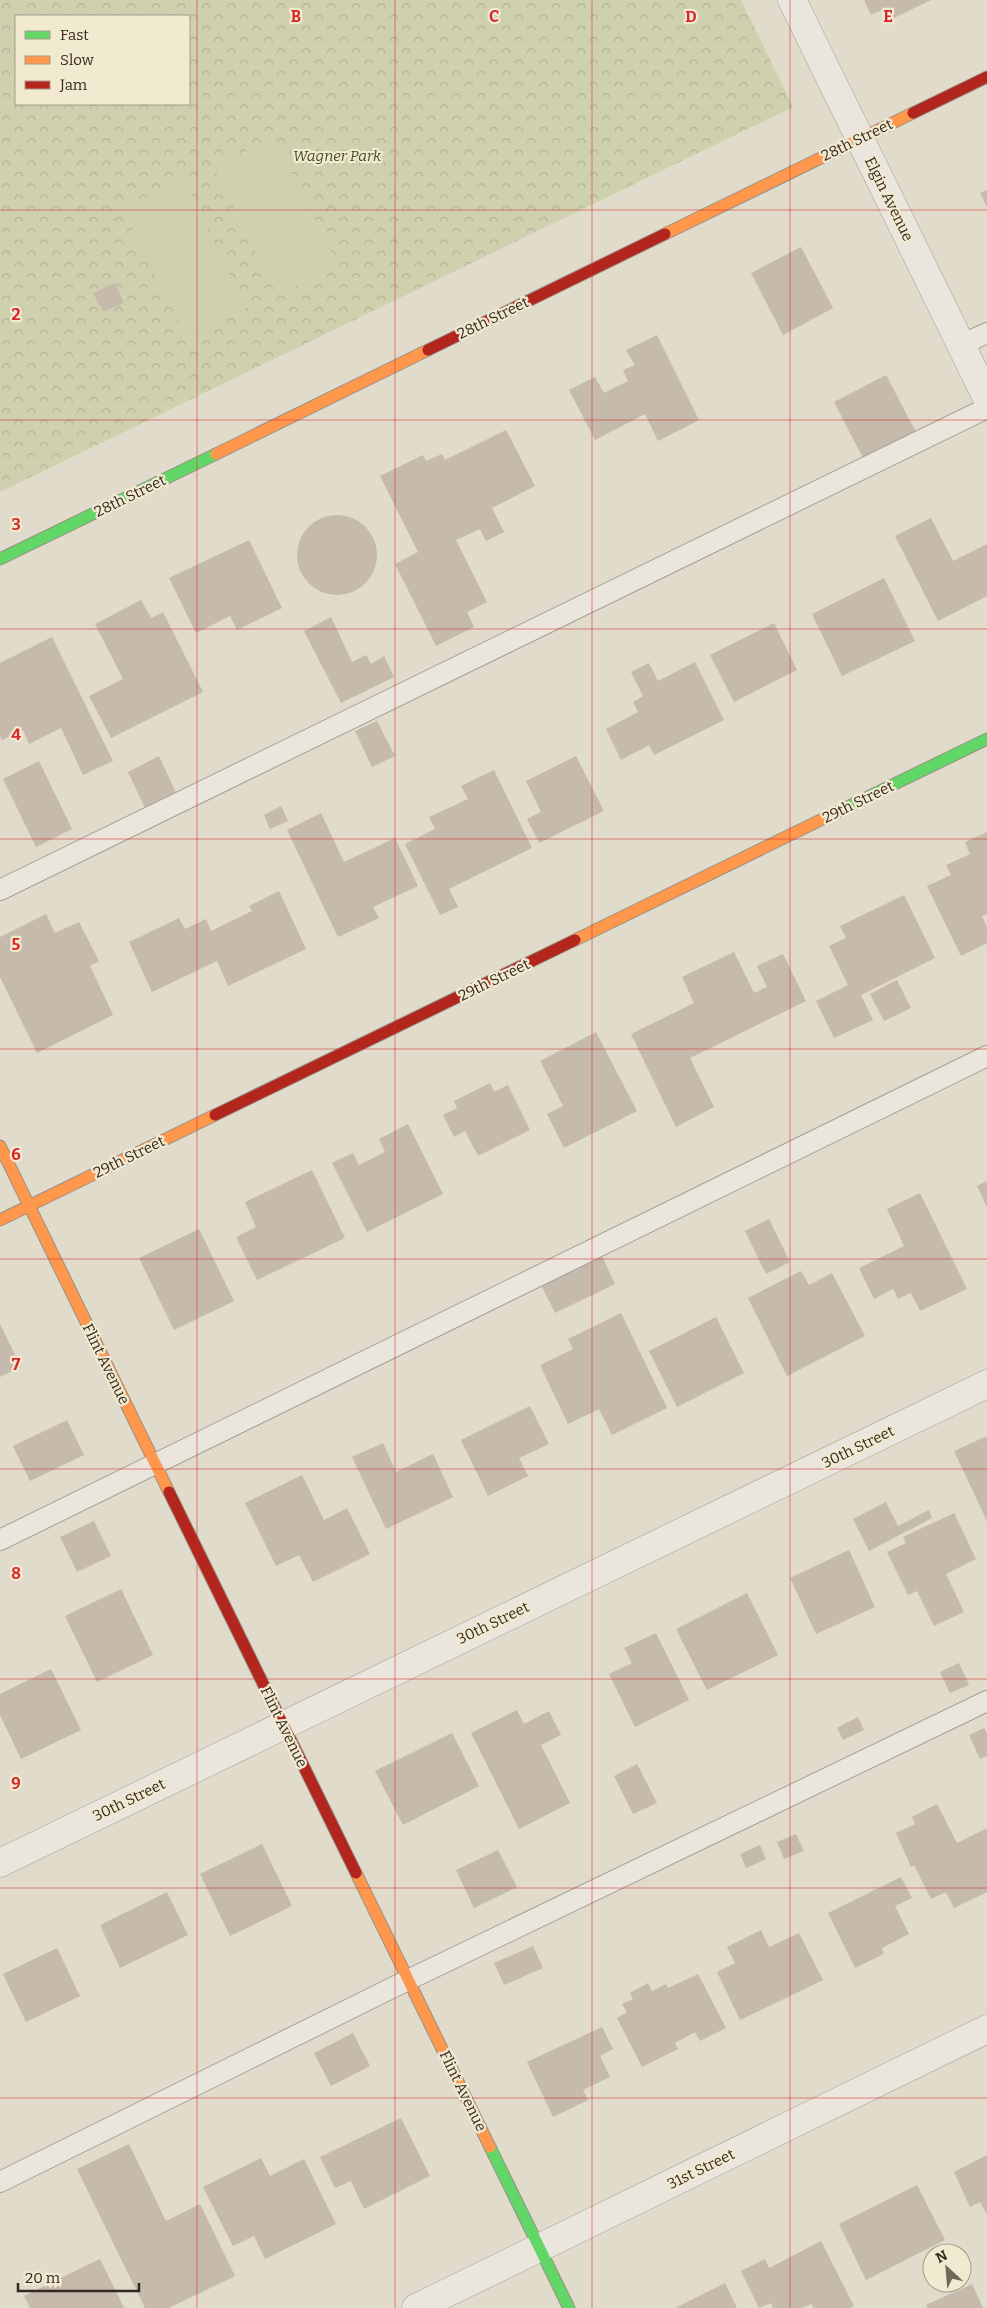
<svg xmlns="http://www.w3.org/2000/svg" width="987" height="2308" font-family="Bitter,serif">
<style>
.park{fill:url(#park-crowns);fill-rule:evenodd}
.pitch{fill:#cfd0ae}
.building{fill:#c5baac}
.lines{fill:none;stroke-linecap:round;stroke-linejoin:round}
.lane-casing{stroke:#a6a095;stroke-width:22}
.street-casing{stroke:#a6a095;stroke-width:29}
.fast-casing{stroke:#969085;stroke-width:13}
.slow-casing{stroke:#969085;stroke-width:13}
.jam-casing{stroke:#969085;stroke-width:13}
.lane{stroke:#eae6dd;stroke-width:20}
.street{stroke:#eae6dd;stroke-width:28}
.fast{stroke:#63d668;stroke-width:11}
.slow{stroke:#ff974d;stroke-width:11}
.jam{stroke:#b3261e;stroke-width:11}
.grid{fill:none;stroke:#d62828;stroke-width:1;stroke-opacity:0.55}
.labels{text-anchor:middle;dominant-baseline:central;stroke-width:4.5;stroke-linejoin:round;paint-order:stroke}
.street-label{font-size:15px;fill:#34291e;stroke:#f2e9d1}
.park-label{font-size:15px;font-style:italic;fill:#444f26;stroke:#f2e9d1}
.grid-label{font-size:16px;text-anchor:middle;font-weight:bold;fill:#d62828;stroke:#f2e9d1;stroke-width:4.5;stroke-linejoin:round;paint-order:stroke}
</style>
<defs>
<pattern id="park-crowns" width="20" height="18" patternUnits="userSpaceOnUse" patternTransform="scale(1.25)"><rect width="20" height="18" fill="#cfd0ae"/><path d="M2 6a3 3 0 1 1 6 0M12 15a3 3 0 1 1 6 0" fill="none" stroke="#b2b395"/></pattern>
</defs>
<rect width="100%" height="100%" fill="#e1dbcb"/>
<path class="park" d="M0 0H741L793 107 0 492ZM16 16H189V104H16Z"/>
<g class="pitch">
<path d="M274 138 338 265 277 295 214 167Z"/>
<path d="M183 179 246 308 186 337 123 209Z"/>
</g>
<g class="building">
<path d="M864 0H931L888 21 882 10 871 15Z"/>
<path d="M987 190V207L980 193Z"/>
<path d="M801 247 833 308 783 335 751 273Z"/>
<path d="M115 283 124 303 103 312 93 293Z"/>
<path d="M657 335 699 420 658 441 645 414 595 440 569 390 595 377 604 393 628 381 623 370 635 365 626 350Z"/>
<path d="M886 375 917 434 864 460 834 402Z"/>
<path d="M506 430 535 486 492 508 504 532 486 541 480 529 456 540 487 602 467 612 474 627 436 646 395 564 418 552 380 476 423 455 426 461 442 454 445 460Z"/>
<circle cx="337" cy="555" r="40"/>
<path d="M931 518 953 561 987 544V596L938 621 895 536Z"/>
<path d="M249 540 282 608 237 630 230 616 196 633 169 578Z"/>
<path d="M884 578 915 641 842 676 812 614Z"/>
<path d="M141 600 151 618 163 612 203 692 111 738 89 696 123 679 95 624Z"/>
<path d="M331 617 352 662 366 655 371 664 384 656 394 677 341 703 304 631Z"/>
<path d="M774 623 797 670 734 702 710 655Z"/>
<path d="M52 637 113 761 83 775 61 728 29 744 23 730 2 740 0 736V663Z"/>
<path d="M695 662 724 720 654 755 649 745 621 760 606 729 638 712 633 702 643 696 631 672 649 663 658 681Z"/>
<path d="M377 721 395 756 372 767 355 731Z"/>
<path d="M159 756 176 793 145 808 128 772Z"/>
<path d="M576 756 604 811 539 843 527 819 541 812 526 781Z"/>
<path d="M39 761 72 829 36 847 3 779Z"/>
<path d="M494 770 532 848 449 889 458 907 440 915 405 844 435 829 429 817 468 799 461 786Z"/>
<path d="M281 806 288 821 270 829 264 815Z"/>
<path d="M321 813 344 862 395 838 418 886 373 907 379 918 338 937 287 830Z"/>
<path d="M987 832V914L982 916 987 927V943L961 956 927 886 951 875 946 865 970 854 965 842Z"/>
<path d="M279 891 306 949 228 986 217 961 152 992 129 942 179 918 185 929 206 919 211 931 252 911 249 906Z"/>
<path d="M904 895 935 958 861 995 873 1020 834 1038 816 1001 848 985 829 946 846 938 840 926Z"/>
<path d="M46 914 55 933 79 922 99 961 90 966 113 1015 37 1053 0 977V937Z"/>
<path d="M734 952 754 993 767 987 757 966 783 954 806 1001 690 1058 714 1107 676 1127 631 1034 694 1003 682 977Z"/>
<path d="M897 980 911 1008 884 1021 870 994Z"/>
<path d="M596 1032 637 1111 564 1148 547 1114 563 1106 540 1061Z"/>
<path d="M490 1083 494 1092 508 1085 530 1130 478 1156 465 1131 454 1137 443 1115 457 1108 454 1101Z"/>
<path d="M408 1124 443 1194 367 1232 332 1163 353 1153 359 1165 385 1152 379 1139Z"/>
<path d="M312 1170 345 1238 257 1280 236 1237 256 1227 245 1202Z"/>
<path d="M987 1181V1207L977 1186Z"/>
<path d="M920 1193 967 1289 920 1311 911 1293 898 1299 893 1289 874 1299 859 1268 904 1246 887 1209Z"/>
<path d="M769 1219 790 1262 766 1274 745 1231Z"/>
<path d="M199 1229 234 1301 174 1330 139 1258Z"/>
<path d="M600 1252 615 1284 555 1313 539 1281Z"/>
<path d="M801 1271 809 1285 832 1273 865 1336 787 1376 748 1298Z"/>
<path d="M621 1313 667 1408 612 1435 599 1409 568 1424 540 1365 573 1349 568 1339Z"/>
<path d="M716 1317 744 1373 677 1407 649 1351Z"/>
<path d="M0 1324 21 1367 0 1377Z"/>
<path d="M530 1406 549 1444 519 1458 528 1476 488 1496 461 1440Z"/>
<path d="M67 1420 84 1455 30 1481 13 1446Z"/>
<path d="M987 1436V1521L954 1451Z"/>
<path d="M383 1443 396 1472 433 1454 453 1497 386 1529 352 1457Z"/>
<path d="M302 1475 324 1520 347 1508 370 1554 313 1582 299 1555 276 1566 245 1503Z"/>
<path d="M886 1502 898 1526 929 1510 932 1518 869 1551 853 1519Z"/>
<path d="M954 1513 976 1559 946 1574 964 1612 934 1626 917 1591 908 1595 887 1552 906 1543 903 1537Z"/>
<path d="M94 1521 111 1556 77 1572 60 1537Z"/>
<path d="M849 1550 875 1607 816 1634 790 1578Z"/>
<path d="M121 1589 153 1655 97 1682 65 1616Z"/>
<path d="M747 1593 778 1655 707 1690 676 1629Z"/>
<path d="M656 1633 689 1700 635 1727 609 1674 632 1663 624 1648Z"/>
<path d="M959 1663 969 1685 950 1693 940 1672Z"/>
<path d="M51 1669 81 1730 21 1759 0 1715V1694Z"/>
<path d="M517 1710 524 1724 549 1711 561 1735 541 1745 570 1803 519 1829 471 1733Z"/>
<path d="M858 1717 864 1730 843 1740 837 1728Z"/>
<path d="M984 1728 987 1734V1756L980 1759 969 1735Z"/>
<path d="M452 1733 479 1786 403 1825 375 1771Z"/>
<path d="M637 1764 657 1803 633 1814 614 1776Z"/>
<path d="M937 1804 957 1843 987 1828V1892L954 1908 946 1892 931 1899 914 1865 911 1867 896 1833 915 1824 912 1817Z"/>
<path d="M796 1834 804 1851 784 1859 777 1842Z"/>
<path d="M262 1844 292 1906 230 1936 200 1874Z"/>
<path d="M760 1845 766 1859 746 1868 740 1854Z"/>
<path d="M498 1850 517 1887 474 1908 456 1870Z"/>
<path d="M901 1877 912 1898 895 1906 909 1934 882 1948 884 1954 855 1968 828 1913Z"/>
<path d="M167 1892 188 1935 120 1968 100 1925Z"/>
<path d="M761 1930 769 1947 799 1933 823 1980 740 2020 717 1972 735 1963 727 1947Z"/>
<path d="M533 1946 543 1968 504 1985 494 1963Z"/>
<path d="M57 1948 80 1996 26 2022 3 1974Z"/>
<path d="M698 1974 726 2028 700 2041 695 2032 675 2043 678 2049 642 2067 617 2018 627 2012 622 2004 633 1999 630 1993 648 1983 652 1991 666 1984 668 1988Z"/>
<path d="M602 2027 613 2049 600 2056 610 2077 583 2090 588 2100 553 2117 527 2062Z"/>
<path d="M353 2033 370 2066 331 2086 314 2053Z"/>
<path d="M401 2118 430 2176 364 2209 351 2181 335 2188 320 2157Z"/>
<path d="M129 2144 166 2221 200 2204 235 2276 169 2308H145L77 2169Z"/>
<path d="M987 2155V2214L980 2202 970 2207 954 2172Z"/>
<path d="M261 2158 270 2176 304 2159 336 2224 265 2259 254 2236 233 2246 203 2187Z"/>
<path d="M917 2185 945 2240 866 2280 839 2224Z"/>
<path d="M821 2241 854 2306 850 2308H814L811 2304 802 2308H773L771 2303 759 2308 741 2271 765 2259 769 2268Z"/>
<path d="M100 2259 124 2308H30L24 2296Z"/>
<path d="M725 2283 737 2308H675Z"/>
<path d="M972 2284 983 2308H928L926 2305Z"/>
</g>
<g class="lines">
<defs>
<g id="lane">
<path d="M961 345 987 333"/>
<path d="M0 890 987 408"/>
<path d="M0 1540 987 1056"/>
<path d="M0 2182 408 1980 987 1701"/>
</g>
<g id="street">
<path d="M792 0 987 398"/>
<path d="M0 1863 987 1384"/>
<path d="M416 2308 987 2029"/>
</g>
<g id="fast">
<path d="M0 559 216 454"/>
<path d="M839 811 987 739"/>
<path d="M490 2147 569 2308"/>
</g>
<g id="slow">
<path d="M665 234 913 113"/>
<path d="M216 454 428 350"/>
<path d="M575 940 839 811"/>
<path d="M0 1146 169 1492"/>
<path d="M0 1220 215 1115"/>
<path d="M356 1873 490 2147"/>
</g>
<g id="jam">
<path d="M913 113 987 77"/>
<path d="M428 350 665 234"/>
<path d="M215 1115 575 940"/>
<path d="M169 1492 356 1873"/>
</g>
</defs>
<use href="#lane" class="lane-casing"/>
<use href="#street" class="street-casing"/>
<use href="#fast" class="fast-casing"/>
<use href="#slow" class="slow-casing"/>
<use href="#jam" class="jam-casing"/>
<use href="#lane" class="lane"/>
<use href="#street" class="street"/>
<use href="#fast" class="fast"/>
<use href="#slow" class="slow"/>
<use href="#jam" class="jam"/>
</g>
<path class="grid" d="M197 0V2308M395 0V2308M592 0V2308M790 0V2308M0 210H987M0 420H987M0 629H987M0 839H987M0 1049H987M0 1259H987M0 1469H987M0 1679H987M0 1888H987M0 2098H987"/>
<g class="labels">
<g class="street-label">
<text transform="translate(857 140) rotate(-26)">28th Street</text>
<text transform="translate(889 199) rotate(64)">Elgin Avenue</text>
<text transform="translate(493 318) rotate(-26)">28th Street</text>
<text transform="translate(130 496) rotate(-26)">28th Street</text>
<text transform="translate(858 802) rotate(-26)">29th Street</text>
<text transform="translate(494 980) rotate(-26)">29th Street</text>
<text transform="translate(129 1157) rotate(-26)">29th Street</text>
<text transform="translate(106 1364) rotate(64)">Flint Avenue</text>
<text transform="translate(858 1447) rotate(-26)">30th Street</text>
<text transform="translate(493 1623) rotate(-26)">30th Street</text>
<text transform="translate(284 1727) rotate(64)">Flint Avenue</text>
<text transform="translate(129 1800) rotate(-26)">30th Street</text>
<text transform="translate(463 2091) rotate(64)">Flint Avenue</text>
<text transform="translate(701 2169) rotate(-26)">31st Street</text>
</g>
<g class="park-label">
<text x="337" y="156">Wagner Park</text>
</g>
</g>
<g class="grid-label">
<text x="296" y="22">B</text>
<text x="494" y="22">C</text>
<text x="691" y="22">D</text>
<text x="888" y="22">E</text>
<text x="16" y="320">2</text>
<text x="16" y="530">3</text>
<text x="16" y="740">4</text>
<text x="16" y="950">5</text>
<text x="16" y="1160">6</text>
<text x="16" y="1370">7</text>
<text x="16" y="1579">8</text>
<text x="16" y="1789">9</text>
</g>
<rect x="15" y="15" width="175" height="90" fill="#f2e9d1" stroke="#a69c89"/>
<rect x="25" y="31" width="25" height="8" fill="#63d668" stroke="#a69c89"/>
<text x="60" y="40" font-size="15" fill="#34291e">Fast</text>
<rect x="25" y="56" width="25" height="8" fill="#ff974d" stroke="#a69c89"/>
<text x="60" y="65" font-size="15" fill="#34291e">Slow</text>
<rect x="25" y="81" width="25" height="8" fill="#b3261e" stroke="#a69c89"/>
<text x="60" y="90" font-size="15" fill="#34291e">Jam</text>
<g transform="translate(947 2268) rotate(334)"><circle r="24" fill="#f2e9d1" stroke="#a69c89"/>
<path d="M0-4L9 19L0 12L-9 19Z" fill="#71675b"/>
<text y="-8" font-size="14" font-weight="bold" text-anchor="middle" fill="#34291e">N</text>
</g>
<path d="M18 2283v8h121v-8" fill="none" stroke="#34291e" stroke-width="2.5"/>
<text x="25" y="2283" font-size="15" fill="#34291e" stroke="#f2e9d1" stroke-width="4" paint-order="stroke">20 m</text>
</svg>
